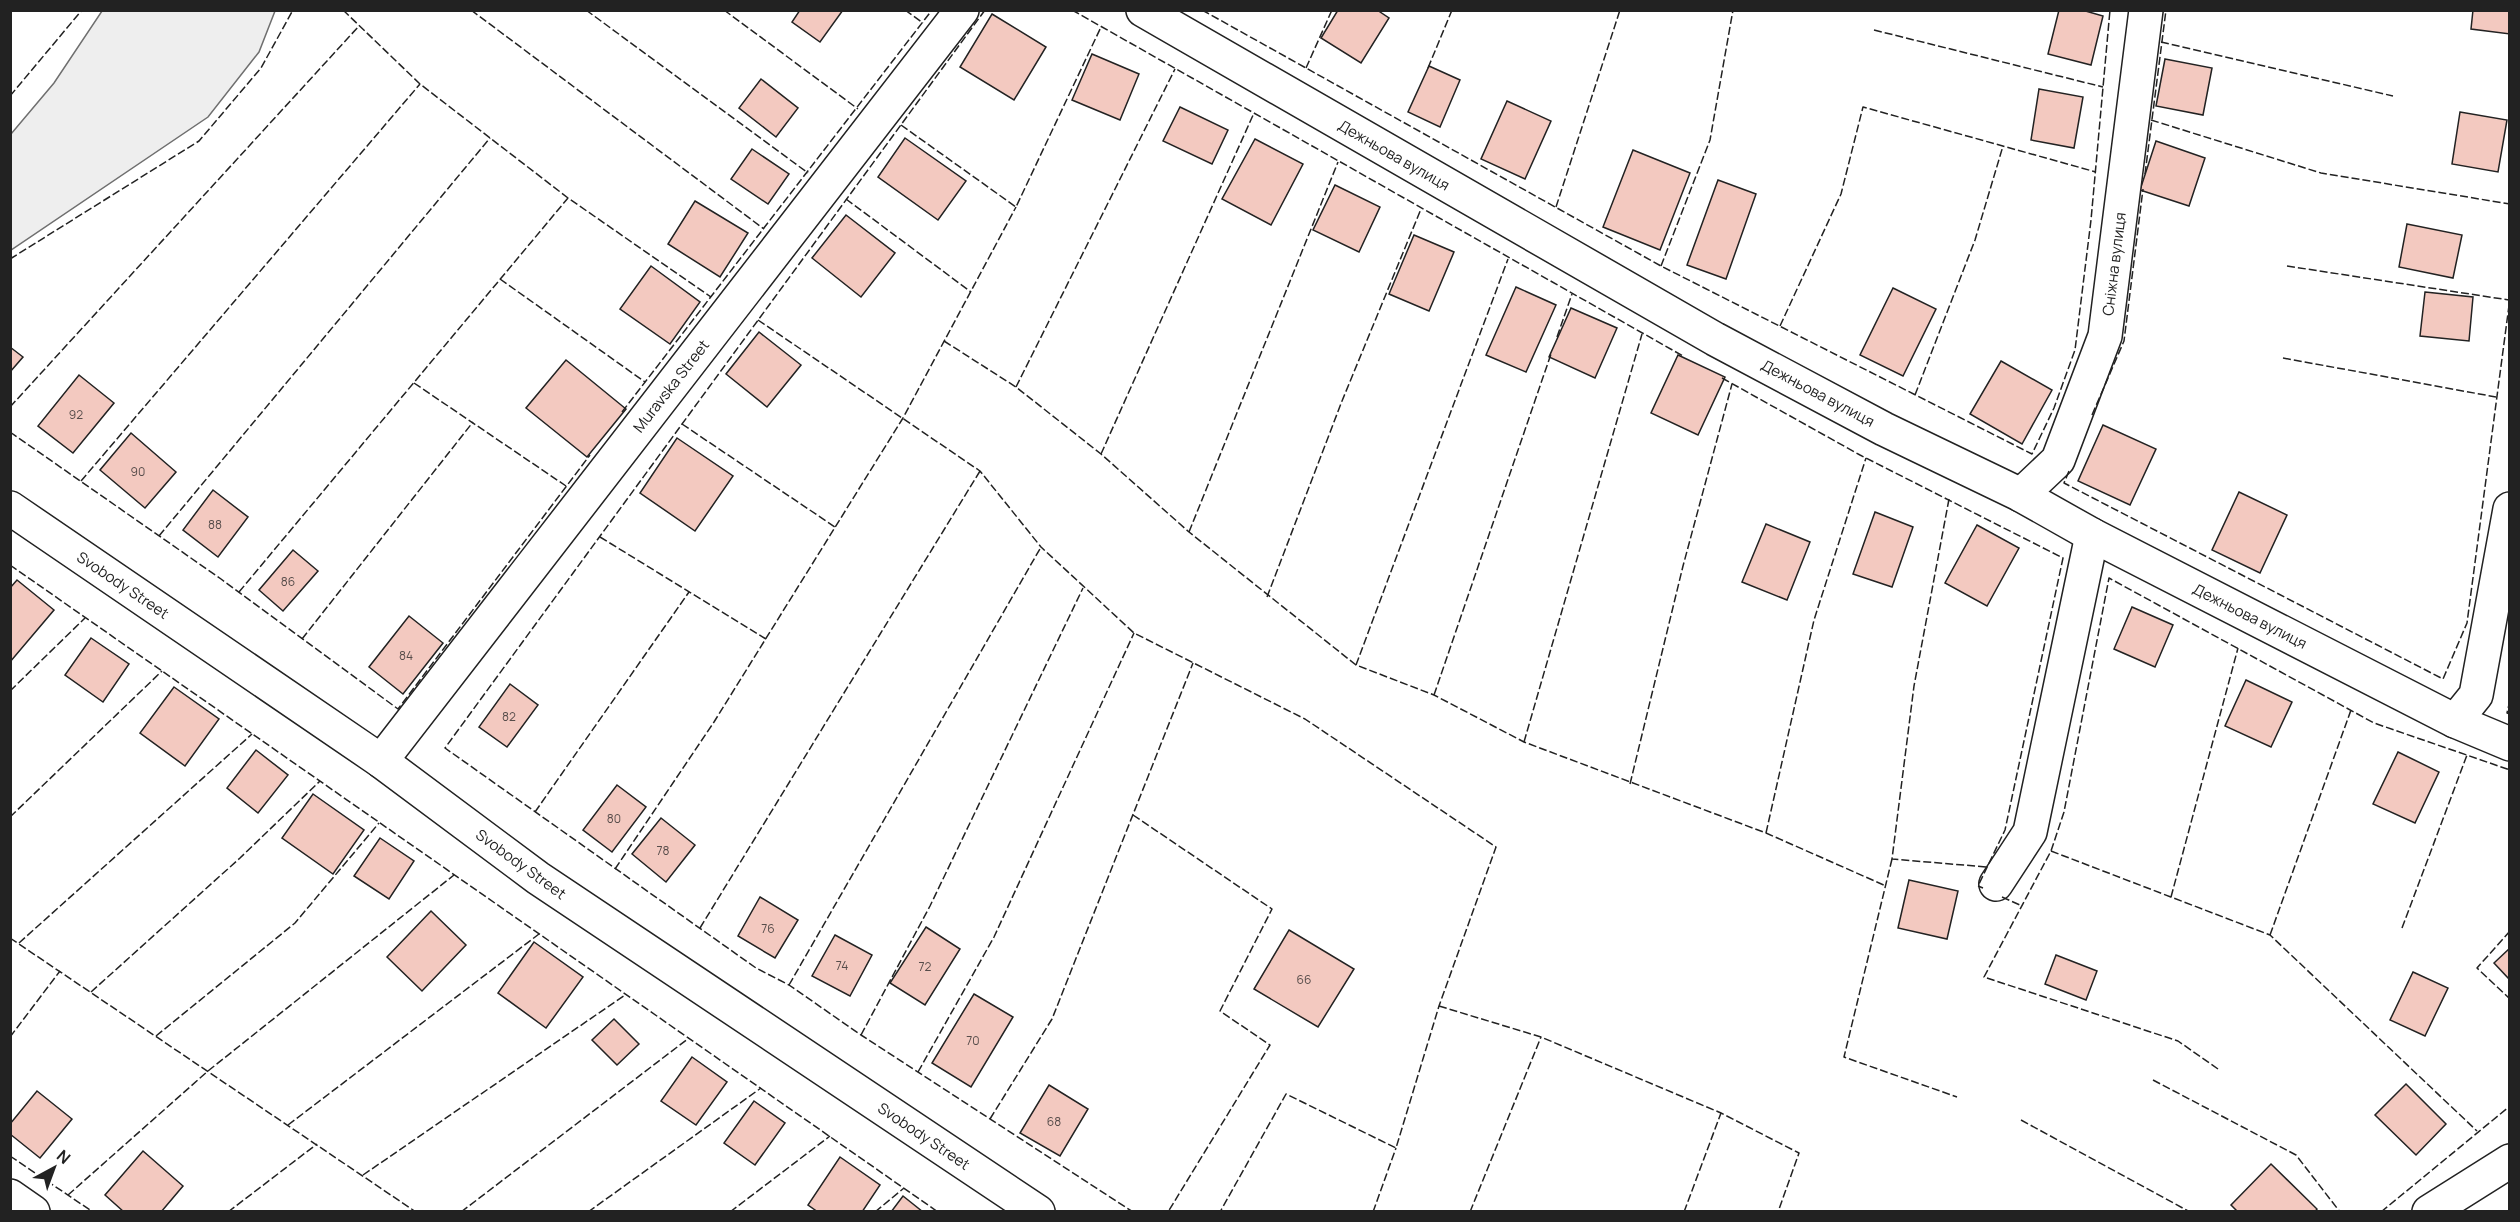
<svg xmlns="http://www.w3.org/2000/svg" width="2520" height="1222" font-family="Manrope,sans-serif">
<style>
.green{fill:#eee;stroke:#6f6f6f;stroke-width:1.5}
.building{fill:#f3c9c0;stroke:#222;stroke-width:1.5}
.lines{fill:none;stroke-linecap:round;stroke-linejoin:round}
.minor-casing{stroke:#222;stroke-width:36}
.minor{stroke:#fff;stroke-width:33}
.fence{stroke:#222;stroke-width:1.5;stroke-dasharray:8 3;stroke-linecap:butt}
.labels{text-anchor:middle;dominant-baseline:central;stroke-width:4.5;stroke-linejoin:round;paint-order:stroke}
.number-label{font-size:12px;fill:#564c4a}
.street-label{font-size:15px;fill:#222;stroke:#fff}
</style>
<rect width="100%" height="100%" fill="#fff"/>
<path class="green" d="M102 11H275L259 52 208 117 11 250V134L54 83Z"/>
<g class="building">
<path d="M800 10H843L820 42 792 22Z"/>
<path d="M1338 10H1377L1389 18 1361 63 1321 38Z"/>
<path d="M2059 10H2082L2103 16 2091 65 2048 54Z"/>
<path d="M2473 10H2510V34L2471 29Z"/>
<path d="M992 14 1046 47 1014 100 960 67Z"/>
<path d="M1092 54 1139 74 1120 120 1072 100Z"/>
<path d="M2165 59 2212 68 2203 115 2156 106Z"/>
<path d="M1429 66 1460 80 1440 127 1408 112Z"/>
<path d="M761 79 798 108 776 137 739 108Z"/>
<path d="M2039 89 2083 97 2074 148 2031 140Z"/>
<path d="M1507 101 1551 121 1525 179 1481 159Z"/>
<path d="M1180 107 1228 130 1212 164 1163 141Z"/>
<path d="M2460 112 2507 120 2498 172 2452 164Z"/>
<path d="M905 138 966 181 938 220 878 177Z"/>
<path d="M1255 139 1303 164 1271 225 1222 199Z"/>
<path d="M2156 141 2205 158 2189 206 2140 190Z"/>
<path d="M752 149 789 174 768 204 731 179Z"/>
<path d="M1633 150 1690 173 1660 250 1603 227Z"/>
<path d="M1718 180 1756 194 1726 279 1687 265Z"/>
<path d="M1335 185 1380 207 1359 252 1313 230Z"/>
<path d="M695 201 748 233 720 277 668 244Z"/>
<path d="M846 215 895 253 861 297 812 258Z"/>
<path d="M2407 224 2462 235 2453 278 2399 267Z"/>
<path d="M1414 235 1454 252 1429 311 1389 294Z"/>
<path d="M651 266 700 302 670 344 620 309Z"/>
<path d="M1516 287 1556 305 1526 372 1486 355Z"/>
<path d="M1893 288 1936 309 1903 376 1860 355Z"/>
<path d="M2425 292 2473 297 2469 341 2420 336Z"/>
<path d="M1571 308 1617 328 1595 378 1549 357Z"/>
<path d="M759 332 801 365 767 407 726 374Z"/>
<path d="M10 347 23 357 10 372Z"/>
<path d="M1678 355 1725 377 1698 435 1651 413Z"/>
<path d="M566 360 626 409 587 457 526 408Z"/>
<path d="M2001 361 2052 390 2022 444 1970 414Z"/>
<path d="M79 375 114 403 73 453 38 426Z"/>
<path d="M2103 425 2156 449 2130 505 2078 481Z"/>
<path d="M131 433 176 472 145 508 100 470Z"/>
<path d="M677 438 733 476 695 531 640 493Z"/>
<path d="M213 490 248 517 218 557 183 530Z"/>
<path d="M2239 492 2287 515 2260 573 2212 550Z"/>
<path d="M1875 512 1913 527 1892 587 1853 574Z"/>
<path d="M1766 524 1810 542 1787 600 1742 582Z"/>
<path d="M1977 525 2019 548 1987 606 1945 583Z"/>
<path d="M293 550 318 571 283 611 259 590Z"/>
<path d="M17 580 54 610 10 662V588Z"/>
<path d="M2132 607 2173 625 2155 667 2114 649Z"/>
<path d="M409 616 443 643 403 694 369 667Z"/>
<path d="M91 638 129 664 103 702 65 675Z"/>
<path d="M2246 680 2292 702 2271 747 2225 726Z"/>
<path d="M510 684 538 705 507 747 479 727Z"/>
<path d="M174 687 219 719 185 766 140 733Z"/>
<path d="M256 750 288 775 258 813 227 788Z"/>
<path d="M2398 752 2439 772 2415 823 2373 804Z"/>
<path d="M617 785 646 807 612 852 583 830Z"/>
<path d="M313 794 364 830 333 874 282 838Z"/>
<path d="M661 818 695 845 666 882 632 854Z"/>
<path d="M380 838 414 861 389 899 354 876Z"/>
<path d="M1909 880 1958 891 1947 939 1898 928Z"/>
<path d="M760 897 798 920 775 958 738 936Z"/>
<path d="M431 911 466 945 422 991 387 957Z"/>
<path d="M926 927 960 949 925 1005 890 983Z"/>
<path d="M1289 930 1354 969 1318 1027 1254 989Z"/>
<path d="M835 935 872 955 850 996 812 976Z"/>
<path d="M534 942 583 977 546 1028 498 993Z"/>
<path d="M2510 948V980L2494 963Z"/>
<path d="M2056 955 2097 971 2086 1000 2045 984Z"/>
<path d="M2413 972 2448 988 2425 1036 2390 1020Z"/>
<path d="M974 994 1013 1017 971 1087 932 1063Z"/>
<path d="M614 1019 639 1044 617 1065 592 1040Z"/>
<path d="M692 1057 727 1082 696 1125 661 1101Z"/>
<path d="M2406 1084 2446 1124 2416 1155 2375 1115Z"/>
<path d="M1049 1085 1088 1109 1060 1156 1020 1133Z"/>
<path d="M37 1091 72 1119 40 1158 10 1134V1124Z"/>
<path d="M754 1101 785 1123 755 1165 724 1143Z"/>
<path d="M143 1151 183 1186 161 1212H124L105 1195Z"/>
<path d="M840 1157 880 1185 862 1212H818L808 1205Z"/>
<path d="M2271 1164 2317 1209 2315 1212H2238L2231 1205Z"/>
<path d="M903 1196 923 1212H891Z"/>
</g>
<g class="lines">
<defs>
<g id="minor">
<path d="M1143 10 1715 339 1884 429 2021 495 2092 535 2455 721 2510 744"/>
<path d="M2021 495 2058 460 2105 336 2146 10"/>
<path d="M10 508 381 761 538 878 1038 1212"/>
<path d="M2455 721 2476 695 2510 509"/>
<path d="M381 761 962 10"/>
<path d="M1996 884 2030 832 2092 535"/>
<path d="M10 1196 33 1212"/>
<path d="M2429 1212 2510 1161"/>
</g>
</defs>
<use href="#minor" class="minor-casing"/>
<use href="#minor" class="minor"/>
<g class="fence">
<path d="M343 10 420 84 568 198 711 297"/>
<path d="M471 10 764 229"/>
<path d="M586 10 808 173"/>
<path d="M724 10 858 109"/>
<path d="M905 10 923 23"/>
<path d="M985 10 445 748 756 968 789 985 861 1035 1133 1212"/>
<path d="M1072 10 1683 356"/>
<path d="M1202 10 1661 266 2032 454 2054 408 2075 350 2091 220 2110 10"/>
<path d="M1874 30 2103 87"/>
<path d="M2161 42 2393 96"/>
<path d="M1306 68 1332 10"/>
<path d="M1428 68 1452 10"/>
<path d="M10 96 82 10"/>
<path d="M2151 120 2321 173 2510 204"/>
<path d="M901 125 1016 207 1101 27"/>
<path d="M2145 174 2166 10"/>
<path d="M846 199 971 292"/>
<path d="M1556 207 1620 10"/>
<path d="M10 259 199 141 261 68 293 10"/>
<path d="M1661 266 1710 140 1733 10"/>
<path d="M2287 266 2509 300"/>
<path d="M500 279 645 382"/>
<path d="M758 320 980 471 1041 547 1134 633 1305 719 1496 847 1439 1006 1396 1148 1286 1094 1220 1212"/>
<path d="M1780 326 1841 194 1863 107 2096 172"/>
<path d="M1557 337 1572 294"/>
<path d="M944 341 1016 387 1101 454 1189 532 1356 665 1434 695 1524 742 1766 833 1886 886"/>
<path d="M2283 358 2496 397"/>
<path d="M1722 378 1860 455 2063 558 2005 830 1978 886 1983 888"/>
<path d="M414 383 566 486"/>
<path d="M1016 387 1175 69"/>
<path d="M1915 395 1975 240 2003 146"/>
<path d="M10 407 359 26"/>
<path d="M622 412 932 10"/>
<path d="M2092 415 2124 341 2143 189"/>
<path d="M682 424 835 527"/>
<path d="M10 432 221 579 398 709 590 455"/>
<path d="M1101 454 1254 113"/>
<path d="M2069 471 2064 483 2443 679 2467 623 2510 298"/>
<path d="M81 481 420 84"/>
<path d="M1949 499 1914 686 1892 859 1987 867"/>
<path d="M1189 532 1338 162"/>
<path d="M159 536 490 138"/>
<path d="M600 537 766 639"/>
<path d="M10 565 938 1212"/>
<path d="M239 592 568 198"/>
<path d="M1267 597 1342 401 1421 209"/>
<path d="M302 639 473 422"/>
<path d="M1356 665 1508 259"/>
<path d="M10 691 85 618"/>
<path d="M1434 695 1551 354"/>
<path d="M2510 700 2507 713 2510 714"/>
<path d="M1524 742 1642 334"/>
<path d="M1630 784 1683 566 1732 384"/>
<path d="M535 812 689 592"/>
<path d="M1133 815 1272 909 1220 1011 1270 1045 1168 1212"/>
<path d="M10 817 162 671"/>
<path d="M1766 833 1814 620 1866 458"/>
<path d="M2051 851 2270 935 2477 1131"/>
<path d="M1892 859 1844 1057 1957 1097"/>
<path d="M615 869 714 722 903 418 1016 207"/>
<path d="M2002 897 2022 906"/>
<path d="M2171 897 2238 648"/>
<path d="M700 928 980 471"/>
<path d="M2402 928 2467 755"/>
<path d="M2510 931 2477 968 2510 999"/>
<path d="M2270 935 2351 710"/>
<path d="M10 938 416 1212"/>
<path d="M19 943 252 734"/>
<path d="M789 985 1041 547"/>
<path d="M91 992 240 858 320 781"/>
<path d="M1439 1006 1541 1037 1721 1113 1799 1153 1778 1212"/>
<path d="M861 1035 930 906 1083 588"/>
<path d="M156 1036 295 923 379 823"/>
<path d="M10 1037 60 971"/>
<path d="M2218 1069 2178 1041 1984 977 2051 851 2064 812 2109 578 2374 723 2510 770"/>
<path d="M918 1072 994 937 1134 633"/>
<path d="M2153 1080 2296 1155 2340 1212"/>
<path d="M990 1119 1052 1019 1193 663"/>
<path d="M2021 1120 2190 1212"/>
<path d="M288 1125 539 934"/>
<path d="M10 1156 93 1212"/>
<path d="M363 1175 625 995"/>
<path d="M68 1195 208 1071 454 875"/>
<path d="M228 1212 317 1144"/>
<path d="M461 1212 689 1038"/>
<path d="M588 1212 761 1088"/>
<path d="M730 1212 830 1136"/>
<path d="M875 1212 904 1188"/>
<path d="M1373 1212 1396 1148"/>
<path d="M1470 1212 1541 1037"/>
<path d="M1684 1212 1721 1113"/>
<path d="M2381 1212 2510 1106"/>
</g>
</g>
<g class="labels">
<g class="number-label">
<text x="76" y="414">92</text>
<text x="138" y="471">90</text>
<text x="215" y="524">88</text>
<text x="288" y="581">86</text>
<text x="406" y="655">84</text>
<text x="509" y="716">82</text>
<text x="614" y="818">80</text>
<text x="663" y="850">78</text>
<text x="768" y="928">76</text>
<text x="842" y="965">74</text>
<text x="925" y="966">72</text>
<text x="1304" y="979">66</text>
<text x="973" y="1040">70</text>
<text x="1054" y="1121">68</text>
</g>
<g class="street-label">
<text transform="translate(1394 155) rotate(30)">Дежньова вулиця</text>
<text transform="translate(2114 264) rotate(-83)">Сніжна вулиця</text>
<text transform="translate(671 386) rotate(-52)">Muravska Street</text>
<text transform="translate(1818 393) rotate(28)">Дежньова вулиця</text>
<text transform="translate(123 585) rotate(34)">Svobody Street</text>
<text transform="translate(2250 616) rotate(27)">Дежньова вулиця</text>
<text transform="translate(521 864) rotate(36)">Svobody Street</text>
<text transform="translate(924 1136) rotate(34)">Svobody Street</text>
</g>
</g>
<rect width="2520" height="1222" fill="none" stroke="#222222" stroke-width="24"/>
<g transform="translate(54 1168) rotate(41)" stroke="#ffffff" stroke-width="4.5" paint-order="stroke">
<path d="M0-4.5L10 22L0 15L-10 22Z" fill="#222222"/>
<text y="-9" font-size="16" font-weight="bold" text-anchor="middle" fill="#222222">N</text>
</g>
</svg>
